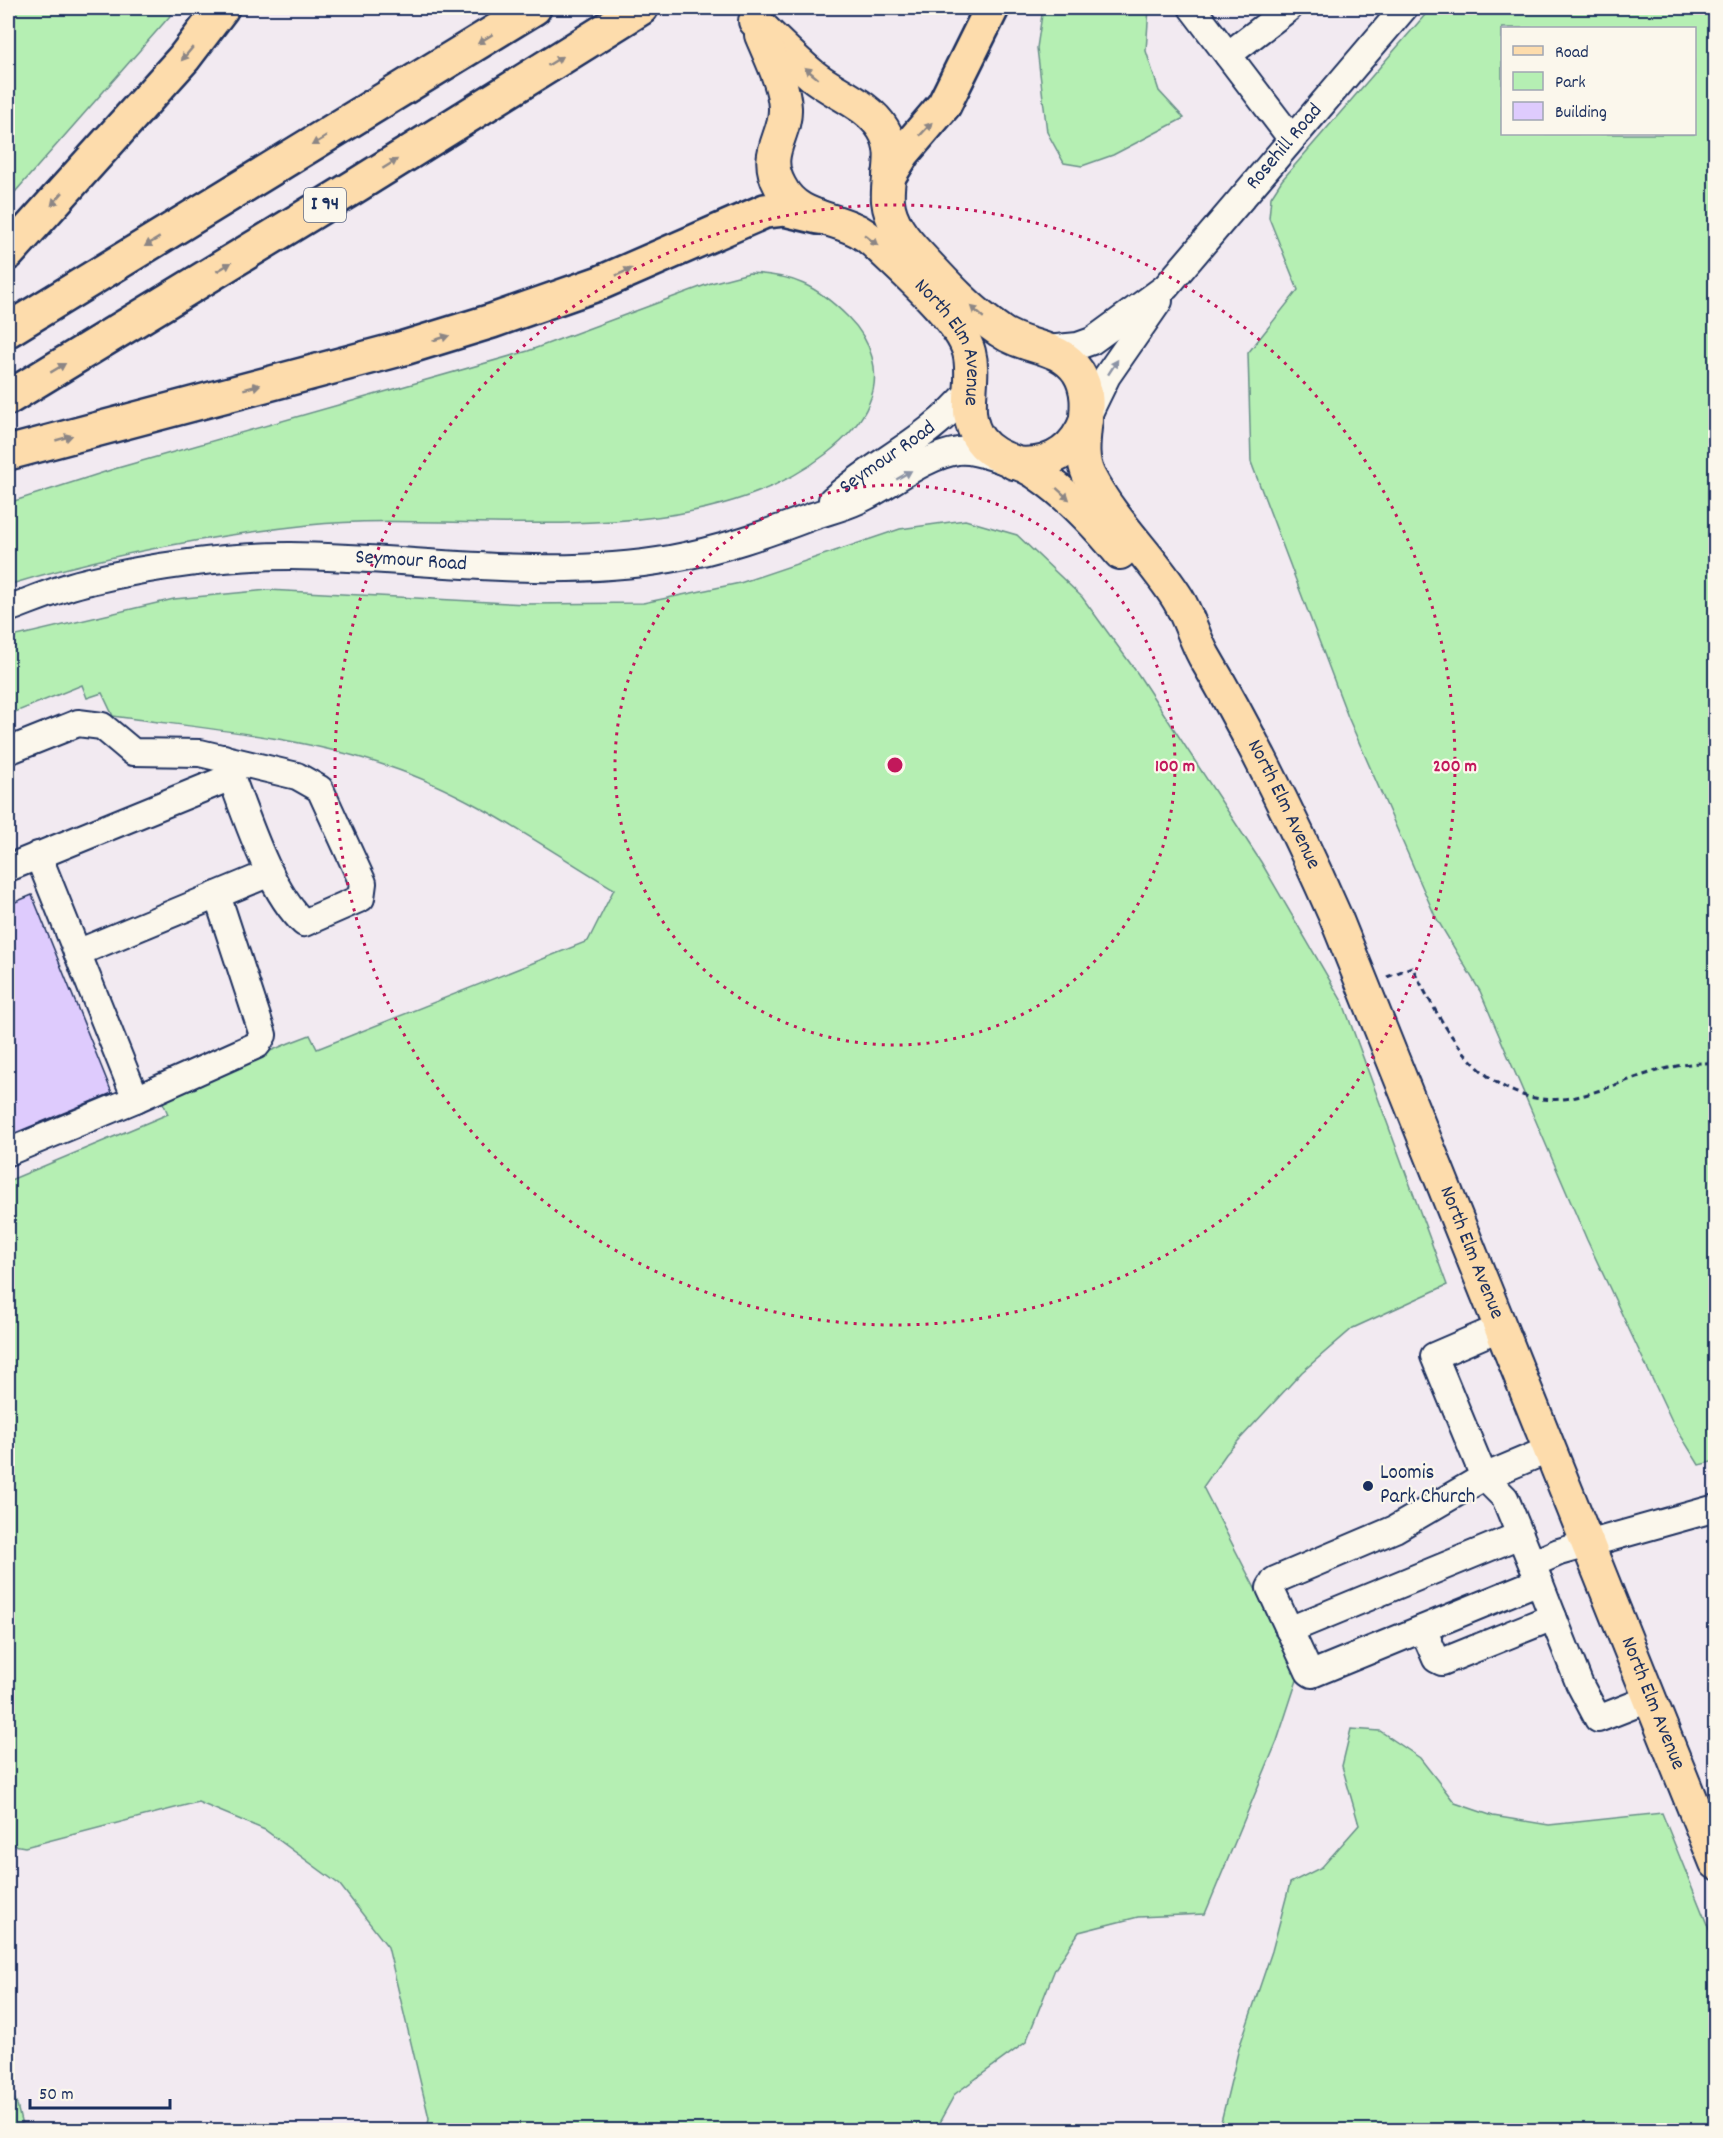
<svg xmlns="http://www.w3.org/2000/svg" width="1723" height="2138" font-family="Dekko,sans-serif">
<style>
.green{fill:#b5efb3;stroke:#688f88;stroke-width:1.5;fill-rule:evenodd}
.building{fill:#decbfd;stroke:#1b2f5e;stroke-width:1.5}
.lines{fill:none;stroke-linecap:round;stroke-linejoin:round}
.minor-casing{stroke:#1b2f5e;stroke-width:30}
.major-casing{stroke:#1b2f5e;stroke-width:36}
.highway-casing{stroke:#1b2f5e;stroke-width:38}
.path{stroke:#1b2f5e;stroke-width:3;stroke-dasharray:6 4.5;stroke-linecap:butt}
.minor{stroke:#fbf7ec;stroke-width:26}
.major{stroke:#fddcac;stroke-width:32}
.highway{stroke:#fddcac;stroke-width:33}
.oneway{fill:#8c8685}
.oneway2{fill:#8b93a5}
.ring{fill:none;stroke:#c2185b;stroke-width:3;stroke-dasharray:3 6}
.poi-dot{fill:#1b2f5e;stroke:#fbf7ec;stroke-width:2}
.labels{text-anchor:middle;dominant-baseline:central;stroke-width:4.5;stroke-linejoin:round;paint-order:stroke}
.shield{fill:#fbf7ec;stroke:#5e6b89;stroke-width:1.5}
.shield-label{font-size:20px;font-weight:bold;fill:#1b2f5e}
.street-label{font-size:21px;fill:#1b2f5e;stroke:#fbf7ec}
.poi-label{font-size:21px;fill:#1b2f5e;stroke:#fbf7ec;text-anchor:start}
.centre{fill:#c2185b;stroke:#fbf7ec;stroke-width:3}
.ring-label{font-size:18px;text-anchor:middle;font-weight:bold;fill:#c2185b;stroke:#fbf7ec;stroke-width:4.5;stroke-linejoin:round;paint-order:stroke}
</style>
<rect width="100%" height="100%" fill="#f2eaf1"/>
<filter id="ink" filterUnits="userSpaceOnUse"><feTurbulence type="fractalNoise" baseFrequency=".0167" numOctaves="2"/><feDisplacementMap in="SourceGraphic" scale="12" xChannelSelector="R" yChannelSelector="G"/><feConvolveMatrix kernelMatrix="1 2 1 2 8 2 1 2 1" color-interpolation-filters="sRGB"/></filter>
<g filter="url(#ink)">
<g class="green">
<path d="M17 8H177L8 200V23Z"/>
<path d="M1043 8H1149L1146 51 1159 91 1184 118 1113 155 1082 166 1064 163 1047 132 1037 48Z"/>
<path d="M1431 8H1715L1716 1461 1699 1465 1673 1423 1587 1240 1480 991 1435 916 1348 717 1251 462 1248 353 1298 290 1269 218 1271 197 1282 180ZM1694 28V134H1502V28Z"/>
<path d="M749 273C793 275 816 285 848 317 871 340 882 372 869 403 861 424 844 440 826 454 691 559 470 509 309 525 207 536 106 555 8 585V503L114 469 528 351 711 283Z"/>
<path d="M965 520 1017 535 1082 597 1138 674 1261 862 1343 1003 1447 1285 1353 1328 1302 1372 1226 1454 1203 1487 1299 1674 1277 1741 1205 1914 1138 1917 1079 1932 1055 1969 1026 2042 955 2094 935 2130H427L429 2118 388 1947 340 1885 265 1830 198 1802 25 1847 8 1844V1181L168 1114 161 1098 289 1043 310 1035 317 1049 588 941 614 889C542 846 471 794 390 767 301 736 206 729 113 716L102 693 87 698 82 685 8 715V638L174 599 268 590 526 604 643 603 740 583 900 529Z"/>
<path d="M1351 1729 1380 1731 1420 1758 1455 1803 1493 1816 1549 1825 1662 1813 1715 1944V2130H1219L1239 2048 1272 1951 1290 1883 1322 1867 1359 1825 1342 1766Z"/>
<path d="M8 2082 17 2105 23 2130H8Z"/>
</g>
<path class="building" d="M32 895 112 1093 8 1136V905Z"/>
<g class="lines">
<defs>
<g id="minor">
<path d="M1192 8 1291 138"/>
<path d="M1228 55 1289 8"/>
<path id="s1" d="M1046 349 1078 346 1092 341 1166 287 1404 8"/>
<path d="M1087 417 1107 376 1159 301"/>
<path id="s2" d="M832 500C879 459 929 440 971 389"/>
<path id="s3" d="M8 609C35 599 62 587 90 581 152 566 226 556 290 556 417 557 543 581 670 559 720 550 766 534 813 516 827 511 842 508 857 501 890 486 921 457 958 451 973 449 989 456 1003 460"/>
<path d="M8 751 78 723 102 726 133 752 200 753 297 776 320 789 363 883 361 898 304 923C267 889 243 805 224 758"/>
<path d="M8 868 231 777"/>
<path d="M77 953 270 873"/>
<path d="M136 1099 257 1045 263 1035 217 895"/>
<path d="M8 1152 136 1099 38 855"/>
<path d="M1499 1328 1434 1356 1484 1477 1548 1450"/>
<path d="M1533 1566 1579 1683 1598 1719 1649 1699"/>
<path d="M1539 1581 1312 1674 1309 1672 1270 1588 1275 1580 1395 1529 1484 1477 1505 1498 1532 1564 1559 1552 1716 1508"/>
<path d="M1423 1629 1436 1659 1442 1662 1553 1617"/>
<path d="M1289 1630 1520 1535"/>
</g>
<g id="major">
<path id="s4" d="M755 21C773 39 792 58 812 75 834 93 868 104 883 129 898 153 886 176 888 201 890 222 904 239 918 254 943 281 969 310 1000 331 1025 349 1059 344 1078 372 1099 405 1073 443 1089 476 1112 521 1152 557 1178 599 1189 617 1194 638 1204 656 1254 741 1296 827 1336 918L1716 1863"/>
<path id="s5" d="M761 35C770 57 784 83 785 108 786 137 762 153 780 186 795 216 825 216 852 228 863 232 873 241 881 249 905 272 961 321 969 352 977 382 960 413 980 440 995 460 1019 460 1038 474 1069 495 1096 524 1120 553"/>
<path d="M1014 463C1048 467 1074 452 1086 420"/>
</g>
<g id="highway">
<path d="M890 174 903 153 944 105 992 8"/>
<path d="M8 253 184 58 222 8"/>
<path d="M8 330 534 8"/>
<path d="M8 398 354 187 641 8"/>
<path d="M8 453 404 348 492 321 600 283 765 211 784 209 818 217"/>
</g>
</defs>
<use href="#minor" class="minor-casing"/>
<use href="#major" class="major-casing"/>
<use href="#highway" class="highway-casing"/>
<path class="path" d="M1387 977 1412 967C1449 1039 1495 1124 1591 1093 1633 1080 1670 1061 1716 1063"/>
<use href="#minor" class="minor"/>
<use href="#major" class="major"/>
<use href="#highway" class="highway"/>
</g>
<defs><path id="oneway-solid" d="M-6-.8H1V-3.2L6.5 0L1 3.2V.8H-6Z" transform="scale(1.5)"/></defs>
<g class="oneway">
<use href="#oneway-solid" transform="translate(485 39) rotate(148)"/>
<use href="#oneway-solid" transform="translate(187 54) rotate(130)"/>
<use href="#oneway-solid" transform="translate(555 61) rotate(-32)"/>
<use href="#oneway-solid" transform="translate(811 73) rotate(-141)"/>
<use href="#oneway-solid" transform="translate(926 129) rotate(-47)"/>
<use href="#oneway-solid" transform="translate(319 141) rotate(149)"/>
<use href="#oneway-solid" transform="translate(390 164) rotate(-32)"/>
<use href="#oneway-solid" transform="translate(57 199) rotate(132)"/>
<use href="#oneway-solid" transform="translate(871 240) rotate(39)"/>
<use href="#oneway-solid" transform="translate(152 242) rotate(149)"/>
<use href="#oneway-solid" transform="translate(224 267) rotate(-31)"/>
<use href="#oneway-solid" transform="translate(624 272) rotate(-24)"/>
<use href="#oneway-solid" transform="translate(977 312) rotate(-139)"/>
<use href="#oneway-solid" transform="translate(441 338) rotate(-17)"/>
<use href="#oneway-solid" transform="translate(58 368) rotate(-31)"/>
<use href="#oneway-solid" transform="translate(252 387) rotate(-15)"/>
<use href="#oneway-solid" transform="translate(64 438) rotate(-16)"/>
<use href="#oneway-solid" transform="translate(1063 494) rotate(42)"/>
</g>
<g class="oneway2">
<use href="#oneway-solid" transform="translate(1113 367) rotate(-57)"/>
<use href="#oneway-solid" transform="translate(904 475) rotate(-30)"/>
</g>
</g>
<g class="ring">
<circle cx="895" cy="765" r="280"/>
<circle cx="895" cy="765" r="560"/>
</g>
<circle class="poi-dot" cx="1368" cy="1486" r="6"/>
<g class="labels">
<rect class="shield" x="304" y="188" width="42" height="34" rx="4.5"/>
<g class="shield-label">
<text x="325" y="205">I 94</text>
</g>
<g class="street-label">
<text stroke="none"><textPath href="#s1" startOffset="322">Rosehill Road</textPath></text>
<text stroke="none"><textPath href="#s5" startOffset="400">North Elm Avenue</textPath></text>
<text stroke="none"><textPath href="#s2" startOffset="70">Seymour Road</textPath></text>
<text stroke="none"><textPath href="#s3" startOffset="410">Seymour Road</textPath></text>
<text stroke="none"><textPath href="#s4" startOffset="996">North Elm Avenue</textPath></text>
<text stroke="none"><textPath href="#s4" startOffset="1482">North Elm Avenue</textPath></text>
<text stroke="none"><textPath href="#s4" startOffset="1968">North Elm Avenue</textPath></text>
</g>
<g class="poi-label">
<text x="1380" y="1474">Loomis<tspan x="1380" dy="24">Park Church</tspan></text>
</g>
</g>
<circle cx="895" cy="765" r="9" class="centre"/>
<g class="ring-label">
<text x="1175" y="771">100 m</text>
<text x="1455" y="771">200 m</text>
</g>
<rect width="1723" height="2138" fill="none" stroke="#fbf7ec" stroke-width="30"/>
<rect x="15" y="15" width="1693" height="2108" fill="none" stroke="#1b2f5e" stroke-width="2" filter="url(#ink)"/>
<rect x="1501" y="27" width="195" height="108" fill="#fbf7ec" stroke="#a1a7b3" stroke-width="1.5"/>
<rect x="1513" y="46" width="30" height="9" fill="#fddcac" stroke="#a1a7b3" stroke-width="1.5"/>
<text x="1555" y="57" font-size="18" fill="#1b2f5e">Road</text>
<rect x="1513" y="72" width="30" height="18" fill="#b5efb3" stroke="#a1a7b3" stroke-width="1.5"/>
<text x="1555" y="87" font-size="18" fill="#1b2f5e">Park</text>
<rect x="1513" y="102" width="30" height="18" fill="#decbfd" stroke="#a1a7b3" stroke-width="1.5"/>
<text x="1555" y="117" font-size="18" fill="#1b2f5e">Building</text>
<path d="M30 2099v9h140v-9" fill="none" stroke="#1b2f5e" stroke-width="3"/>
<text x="39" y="2099" font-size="18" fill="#1b2f5e" stroke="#fbf7ec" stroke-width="4.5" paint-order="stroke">50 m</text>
</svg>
